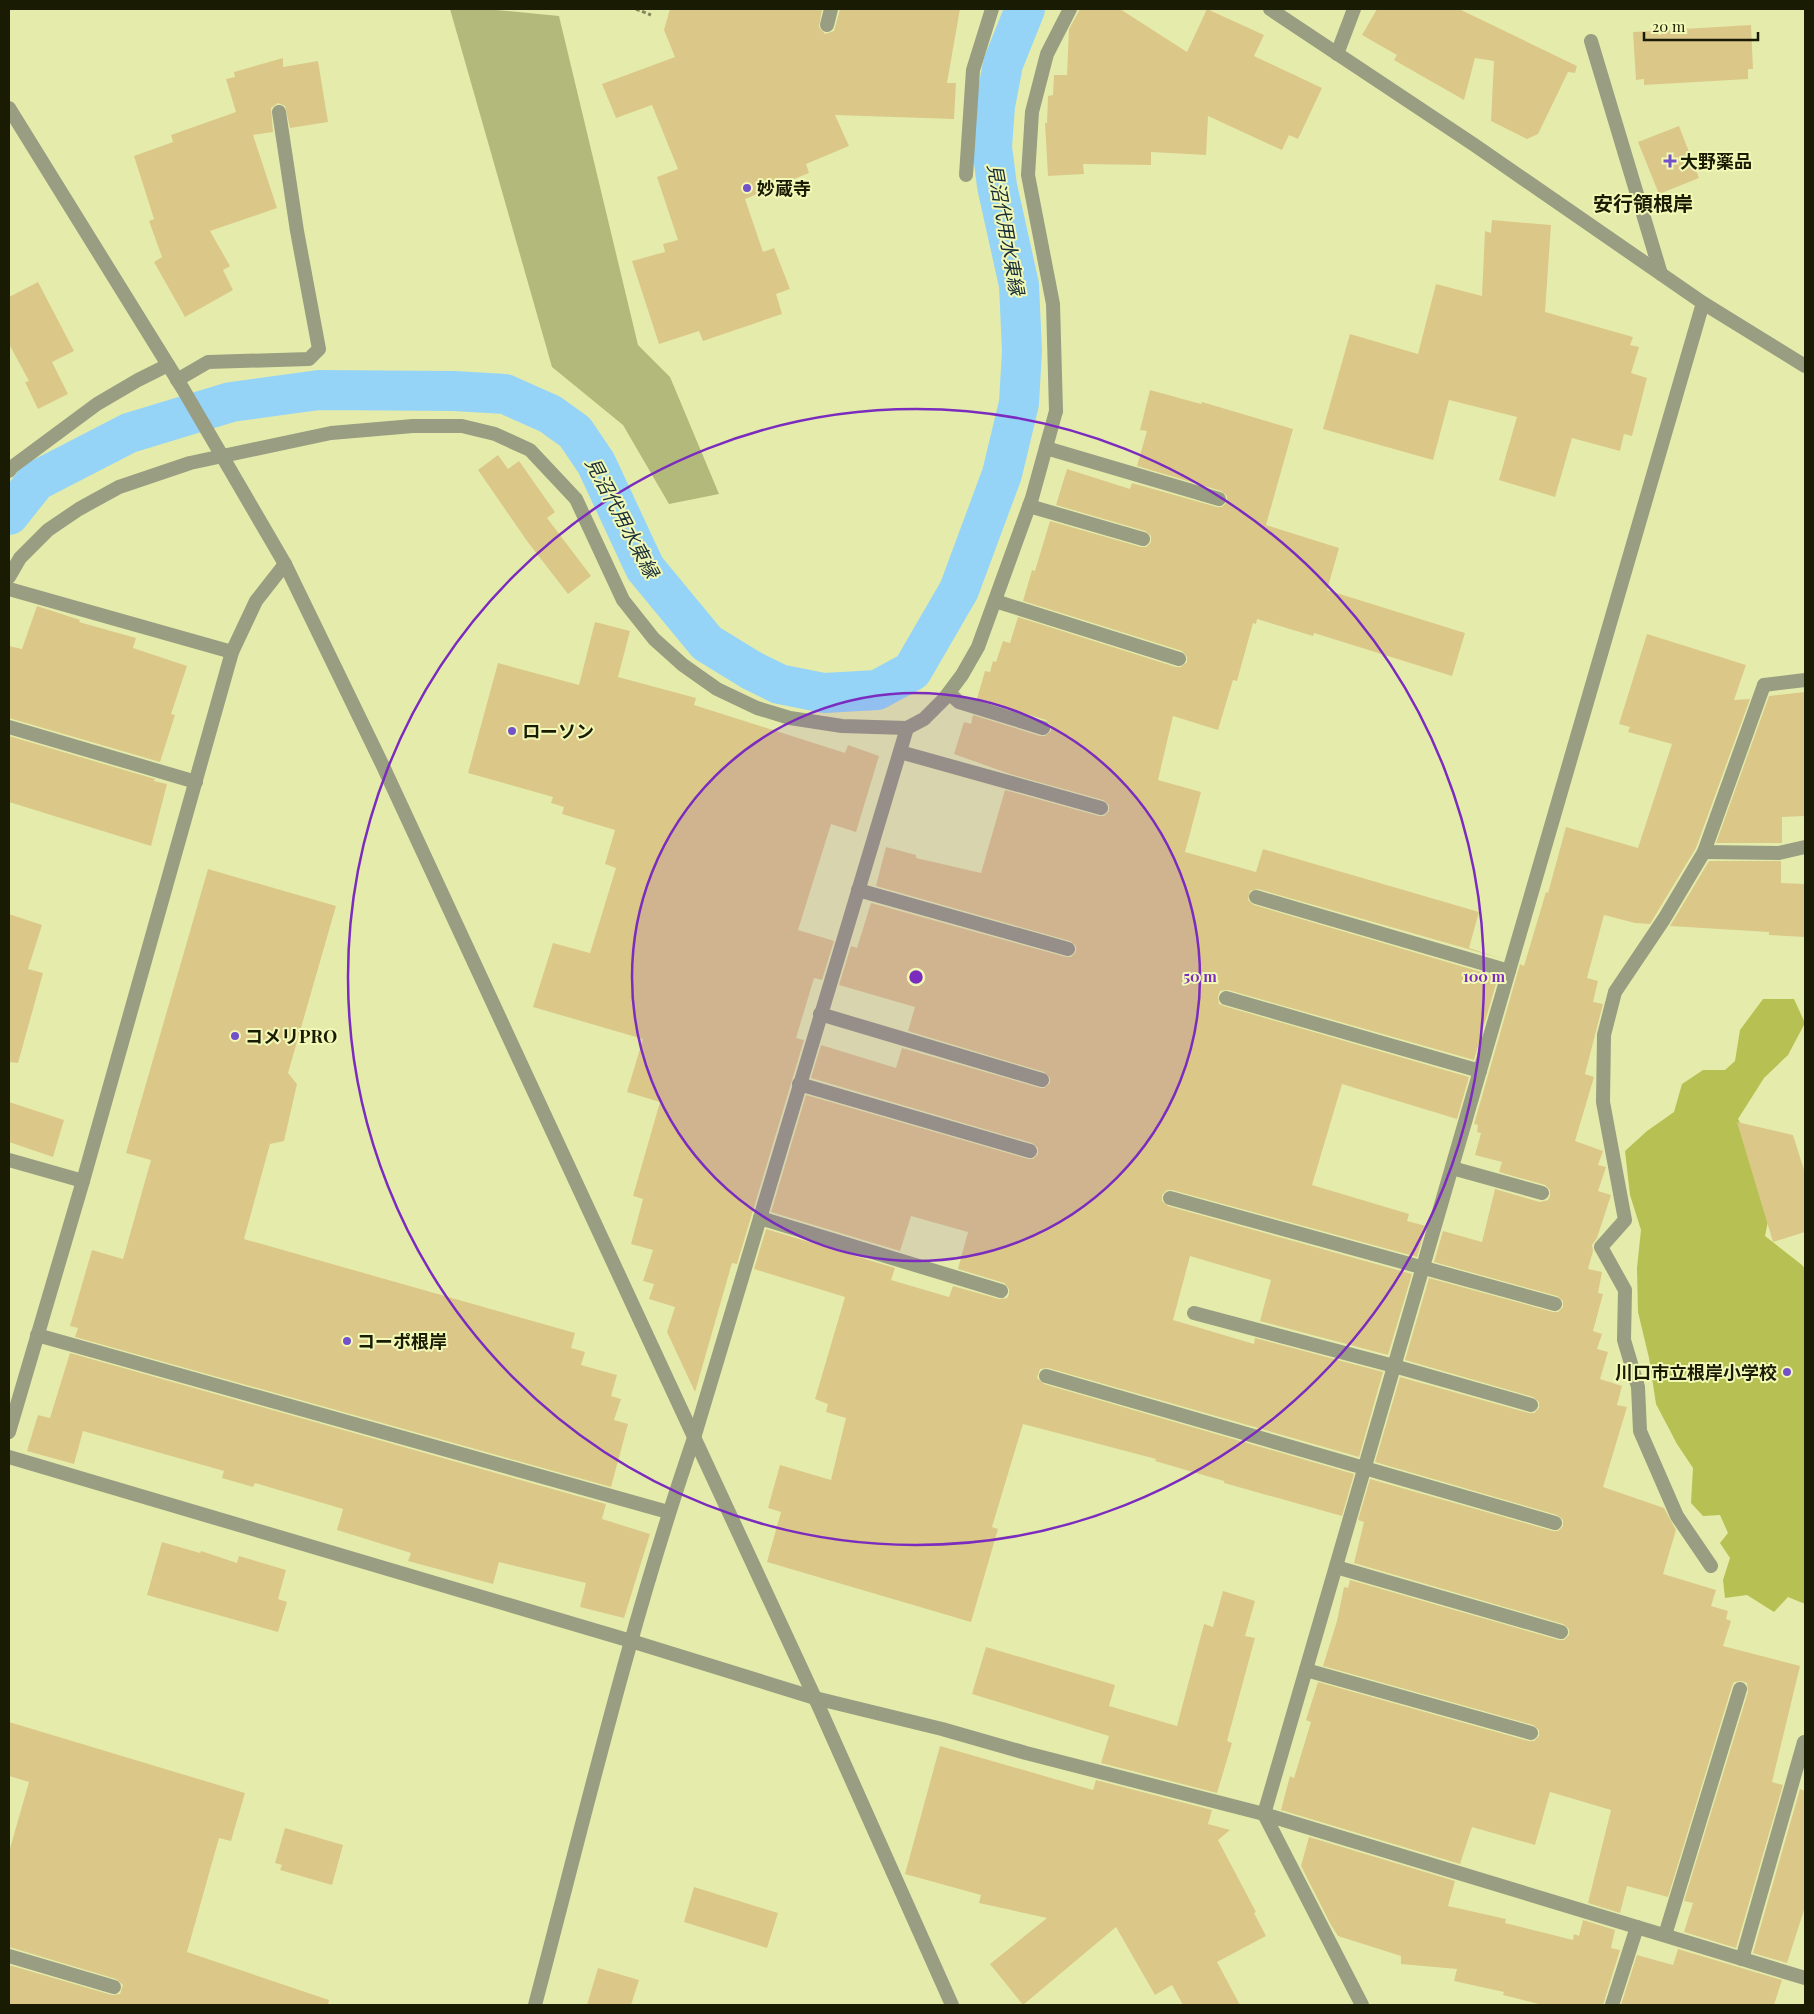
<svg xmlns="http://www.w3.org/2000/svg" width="1814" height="2014" font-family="'Playfair Display','Noto Sans JP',serif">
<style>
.green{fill:#b3b97a}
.forest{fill:#b7c052}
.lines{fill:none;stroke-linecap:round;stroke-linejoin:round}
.canal{stroke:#95d4f7;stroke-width:40}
.building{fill:#dbc889}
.path{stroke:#84895b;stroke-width:3;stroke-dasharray:4 2.5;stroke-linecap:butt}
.service{stroke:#999d82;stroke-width:14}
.minor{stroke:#999d82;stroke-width:14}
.tertiary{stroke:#999d82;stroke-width:14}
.ring{fill:none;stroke:#7b2cbf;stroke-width:2.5}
.poi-dot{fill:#7450ca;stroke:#f2f9b7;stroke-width:2}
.labels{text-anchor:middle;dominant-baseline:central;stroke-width:4;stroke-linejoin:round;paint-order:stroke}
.poi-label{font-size:18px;font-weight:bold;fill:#191b02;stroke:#f2f9b7;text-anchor:start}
.water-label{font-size:19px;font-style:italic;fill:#192e38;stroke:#f2f9b7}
.quarter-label{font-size:20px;font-weight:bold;fill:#191b02;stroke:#f2f9b7}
.centre{fill:#7b2cbf;stroke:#f2f9b7;stroke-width:2.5}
.ring-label{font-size:15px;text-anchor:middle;font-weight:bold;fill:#7b2cbf;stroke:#f2f9b7;stroke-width:4;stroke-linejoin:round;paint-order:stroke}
</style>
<rect width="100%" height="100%" fill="#e5ecab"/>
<path class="green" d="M450 9H486L559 16 638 345 670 377 719 494 669 504 623 425 552 367Z"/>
<path class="forest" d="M1763 999H1794L1805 1023 1788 1055 1764 1078 1738 1119 1755 1148 1771 1206 1765 1236 1802 1265 1805 1269V1604L1788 1597 1774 1612 1747 1595 1725 1598 1723 1580 1730 1558 1720 1543 1728 1533 1720 1515 1703 1516 1691 1503 1693 1468 1677 1444 1656 1404 1649 1358 1638 1312 1637 1268 1641 1230 1630 1195 1625 1151 1647 1131 1674 1112 1682 1084 1703 1070H1725L1735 1061 1740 1030Z"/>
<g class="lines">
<path class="canal" d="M9 515 36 481 129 433 231 402 319 390 454 391 505 394 550 414 575 432 596 463 645 568 707 643 751 670 779 684 824 693 877 690 912 671 959 590 1002 474 1019 403 1022 351 1019 285 997 186 992 147 995 106 1003 64 1025 9"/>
</g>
<g class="building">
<path d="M670 9H822L819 27 825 34 834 31 840 9H960L947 83H956L954 119 835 115 849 146 806 164 809 173 745 199 763 252 774 248 790 289 776 294 782 314 703 341 699 331 659 344 632 261 665 252 663 244 678 240 657 177 678 169 652 105 616 118 602 84 675 57 664 30Z"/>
<path d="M1080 9H1120L1187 52 1207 9 1264 35 1254 56 1322 88 1298 139 1289 135 1282 150 1208 116 1206 155 1151 152V165L1083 164 1084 174 1048 176 1045 123H1047L1048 96 1053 95 1054 75H1067L1069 29Z"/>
<path d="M1377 9H1459L1577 66 1575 73 1568 72 1538 134 1527 139 1491 121 1494 61 1475 58 1464 100 1394 60 1397 55 1362 35Z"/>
<path d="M1751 25 1753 69H1748V79L1644 85V79L1636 80 1633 32Z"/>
<path d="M283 58V67L318 61 328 122 290 128 285 106 278 103 271 108 273 132 253 135 277 208 210 231 230 266 223 270 233 290 185 317 154 262 162 257 149 221 154 219 134 156 173 142 171 135 236 112 226 79 235 77 234 72Z"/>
<path d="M1679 126 1699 178 1659 194 1638 142Z"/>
<path d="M1492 220 1551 225 1545 312 1633 337 1630 345 1639 347 1631 373 1647 378 1632 436 1624 434 1620 451 1572 438 1555 497 1499 480 1517 417 1449 400 1433 460 1323 429 1350 334 1418 354 1436 284 1482 296 1485 231 1491 233Z"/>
<path d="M38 282 74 351 52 362 68 394 38 409 25 382 29 381 9 344V297Z"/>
<path d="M1150 390 1201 404 1202 402 1293 429 1266 525 1339 548 1327 590 1465 633 1452 676 1314 633 1313 636 1257 619 1256 624 1253 623 1237 681 1233 680 1218 730 1173 716 1158 780 1201 792 1185 852 1256 872 1263 849 1479 912 1469 948 1503 959 1258 889 1250 891 1248 900 1254 905 1498 977 1474 1060 1228 990 1220 991 1218 996 1219 1004 1224 1006 1469 1077 1457 1119 1342 1084 1312 1185 1409 1214 1407 1221 1426 1226 1417 1257 1172 1190H1167L1162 1195V1201L1168 1206 1412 1274 1388 1355 1260 1321 1271 1280 1190 1256 1173 1320 1254 1344 1255 1338 1383 1372 1359 1457 1048 1368 1040 1369 1037 1378 1044 1384 1354 1474 1342 1516 1224 1483V1481L1155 1461 1156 1459 1023 1424 992 1527 998 1529 971 1622 767 1562 781 1512 768 1508 780 1465 831 1480 846 1418 826 1412 828 1404 815 1399 845 1297 754 1269 766 1229 895 1268 891 1280 949 1297 953 1286 999 1299 1007 1298 1009 1294V1289L1004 1283 958 1269 968 1232 911 1216 900 1251 771 1212 806 1095 1028 1159H1033L1038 1154V1148L1032 1143 811 1078 821 1045 896 1068 902 1048 1040 1088H1044L1050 1083V1078L1044 1072 908 1031 915 1007 839 985 851 946 857 948 871 903 1066 957H1071L1076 952V946L1070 941 876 886 886 847 916 855V858L981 873 1005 790 1099 816H1104L1109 811V805L1103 800 1010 774 954 754 964 722 971 724 973 715 1040 736H1045L1051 731V726L1046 720 977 699 985 671 990 672 993 661 996 662 1003 641 1010 643 1018 617 1176 667H1181L1187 662V657L1182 651 1023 601 1032 570 1035 571 1050 521 1141 547H1146L1151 542V536L1145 531 1056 505 1067 469 1130 489 1132 483 1217 507H1222L1227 502V496L1221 491 1137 466 1147 431 1140 430Z"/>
<path d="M498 455 508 469 519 461 555 512 547 518 591 576 568 594 527 541 478 470Z"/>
<path d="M37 606 80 620 79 622 136 638 133 648 187 666 171 714 175 715 160 762 9 718V646L22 649Z"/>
<path d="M595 622 630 631 618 677 696 698 694 705 845 753 848 745 879 756 856 832 831 824 798 930 834 941 822 980 814 978 796 1038 804 1040 737 1264 732 1263 695 1392 667 1332 675 1307 649 1299 654 1284 643 1281 653 1250 631 1244 643 1199 633 1196 660 1102 627 1092 643 1039 533 1007 553 943 590 953 616 868 605 864 615 830 562 814 564 807 551 803 553 797 468 773 498 663 579 685Z"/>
<path d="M1647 634 1746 665 1734 700 1750 699 1696 848 1650 924 1635 923 1604 915 1587 978 1598 981 1593 1002 1603 1004 1585 1074 1594 1077 1575 1141 1603 1151 1598 1165 1606 1167 1598 1191 1611 1195 1597 1238 1592 1245 1593 1251 1588 1269 1602 1272 1598 1293 1603 1294 1593 1331 1602 1334 1597 1349 1608 1352 1600 1379 1622 1386 1617 1405 1627 1407 1603 1487 1664 1508 1676 1530 1663 1574 1716 1590 1711 1606 1728 1611 1726 1619 1731 1621 1723 1646 1800 1666 1772 1782 1783 1785 1736 1948 1684 1932 1693 1903 1684 1901 1748 1692 1747 1683 1742 1681 1734 1682 1732 1686 1668 1897 1627 1886 1620 1913 1588 1903 1611 1810 1550 1792 1535 1845 1472 1827 1460 1864 1281 1810 1290 1776 1294 1778 1311 1722 1306 1720 1318 1682 1529 1741H1534L1539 1736V1730L1533 1725 1323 1666 1337 1621 1344 1587 1348 1588 1350 1580 1559 1640H1564L1569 1635V1629L1563 1624 1354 1563 1364 1522 1358 1520 1370 1479 1553 1531H1558L1563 1526V1520L1557 1515 1375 1462 1400 1377 1529 1413H1534L1539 1408V1402L1533 1397 1405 1360 1429 1278 1553 1312H1558L1563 1307V1301L1557 1296 1434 1262 1443 1231 1482 1242 1495 1189 1540 1202 1548 1200 1550 1196V1190L1545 1185 1499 1172 1502 1162 1475 1155 1481 1133 1477 1132 1478 1125 1474 1124 1520 964 1524 966 1546 892 1548 893 1566 827 1638 848 1672 744 1628 732 1630 727 1619 724Z"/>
<path d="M1805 692V816L1782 817V843H1716L1769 696Z"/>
<path d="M9 736 155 779 154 781 167 784 151 846 9 802Z"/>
<path d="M1709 861H1781V883L1805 884V937L1769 935V932L1670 926Z"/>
<path d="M208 869 336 906 288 1073 297 1084 284 1141 270 1144 244 1239 575 1333 571 1348 585 1352 581 1365 617 1375 611 1396 621 1399 614 1420 628 1424 611 1487 75 1337 78 1328 70 1326 92 1250 123 1259 151 1160 126 1153Z"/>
<path d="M9 914 42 925 28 969 43 973 18 1063 9 1062Z"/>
<path d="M9 1102 64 1120 53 1157 9 1142Z"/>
<path d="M1737 1122 1793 1135 1805 1173V1232L1773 1242Z"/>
<path d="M70 1353 606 1504 602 1519 650 1534 624 1618 580 1607 586 1583 499 1562 493 1584 408 1561 411 1553 337 1530 343 1509 255 1483 253 1487 222 1478 224 1471 83 1431 74 1464 27 1451 38 1415 50 1418Z"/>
<path d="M162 1542 200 1553 201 1551 237 1563 239 1556 286 1570 278 1599 287 1602 278 1632 147 1595Z"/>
<path d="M1223 1591 1255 1601 1245 1636 1255 1638 1227 1741 1232 1743 1217 1793 1101 1763 1109 1736 972 1694 986 1647 1115 1685 1109 1706 1177 1726 1204 1624 1213 1627Z"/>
<path d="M9 1722 245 1793 231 1841 219 1838 187 1952 329 2000 328 2005H9V1965L112 1995 120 1994 123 1985 116 1979 9 1947V1852L29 1782 9 1776Z"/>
<path d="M940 1746 1093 1790 1096 1780 1212 1810 1208 1824 1230 1830 1218 1840 1256 1912 1254 1913 1266 1936 1217 1962 1240 2005H1183L1172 1985 1155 1995 1116 1927 1023 2005 990 1964 1047 1918 979 1903 981 1895 905 1874Z"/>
<path d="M1800 1789 1805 1791V1907L1787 1963 1753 1953Z"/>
<path d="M285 1828 343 1845 332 1885 280 1870 282 1865 275 1863Z"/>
<path d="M1309 1837 1455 1881 1448 1906 1506 1919 1505 1923 1573 1940 1574 1934 1579 1936 1583 1920 1615 1930 1611 1948 1620 1950 1603 2005H1543L1503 1995 1504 1992 1454 1981 1457 1969 1401 1964V1956L1338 1936 1331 1925 1301 1866Z"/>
<path d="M694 1887 778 1913 767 1948 684 1922Z"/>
<path d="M1678 1949 1782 1980 1774 2005H1621L1637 1955 1673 1965Z"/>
<path d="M598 1968 639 1980 631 2005H587Z"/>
</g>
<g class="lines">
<path class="path" d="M636 9 651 15"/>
<g class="service">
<path d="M1591 41 1661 274"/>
<path d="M966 175 973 70 992 9"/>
<path d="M177 380 208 362 309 359 319 349 297 231 279 112"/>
<path d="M1056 411 1053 304 1028 175 1032 112 1047 54 1070 9"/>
<path d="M1046 448 1219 499"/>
<path d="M9 471 12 467 97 404 138 380 168 365"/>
<path d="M1029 506 1143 539"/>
<path d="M995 601 1179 659"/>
<path d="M949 693 959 702 1043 728"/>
<path d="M900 752 1101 808"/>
<path d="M858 890 1068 949"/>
<path d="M1256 897 1509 971"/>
<path d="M1226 998 1480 1071"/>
<path d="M820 1014 1042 1080"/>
<path d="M799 1084 1030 1151"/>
<path d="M1452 1168 1542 1193"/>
<path d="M1170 1198 1555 1304"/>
<path d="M760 1218 1001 1291"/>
<path d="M1194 1313 1394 1366 1531 1405"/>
<path d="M37 1335 668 1512"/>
<path d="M1046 1376 1555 1523"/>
<path d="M694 1438 907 728"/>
<path d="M1711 1566 1677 1516 1640 1431 1638 1387 1624 1340 1625 1290 1601 1247 1625 1220 1603 1102 1604 1035 1615 992 1664 919 1704 852 1764 685"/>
<path d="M1336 1567 1561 1632"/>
<path d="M1306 1670 1531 1733"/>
<path d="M1665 1935 1740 1689"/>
<path d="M9 1956 114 1987"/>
<path d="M1742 1959 1804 1742"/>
<path d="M1612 2005 1637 1927"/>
</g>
<g class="minor">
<path d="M827 25 831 9"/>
<path d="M1337 54 1354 9"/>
<path d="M9 577 20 558 48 530 79 509 119 487 190 463 331 433 413 426H462L495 434 530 450 576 499 623 600 654 639 683 665 717 689 757 708 790 718 842 726 907 728 924 719 944 699 962 675 978 647 1032 498 1056 411"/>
<path d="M9 589 232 652"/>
<path d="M1764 685 1805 680"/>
<path d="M9 727 196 782"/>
<path d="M1704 852 1779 853 1805 847"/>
<path d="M9 1160 83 1181"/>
<path d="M9 1432 83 1181 232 652 256 601 285 564"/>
<path d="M9 1457 631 1641 815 1698 942 1729 1026 1753 1264 1814 1805 1978"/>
<path d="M535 2005C585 1816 630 1624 694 1438"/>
<path d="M1362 2005 1264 1814 1703 303"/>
</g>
<g class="tertiary">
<path d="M1270 9 1473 144 1703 303 1805 366"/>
<path d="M9 108 183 389 285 564 382 764 815 1698 952 2005"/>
</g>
</g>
<circle cx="916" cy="977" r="284" fill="#7b2cbf" fill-opacity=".12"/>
<g class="ring">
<circle cx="916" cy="977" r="284"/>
<circle cx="916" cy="977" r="568"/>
</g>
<g class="poi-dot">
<path d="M1667.5 153.5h5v5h5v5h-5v5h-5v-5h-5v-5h5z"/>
<circle cx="747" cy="188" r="5"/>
<circle cx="512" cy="731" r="5"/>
<circle cx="235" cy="1036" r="5"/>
<circle cx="347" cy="1341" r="5"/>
<circle cx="1787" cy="1372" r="5"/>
</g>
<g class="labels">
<g class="poi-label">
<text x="1680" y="161">大野薬品</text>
<text x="757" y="188">妙蔵寺</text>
<text x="522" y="731">ローソン</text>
<text x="245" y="1036">コメリPRO</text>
<text x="357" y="1341">コーポ根岸</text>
<text x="1777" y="1372" text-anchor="end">川口市立根岸小学校</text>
</g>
<g class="water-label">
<text transform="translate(1007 229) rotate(80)">見沼代用水東縁</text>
<text transform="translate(623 517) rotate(62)">見沼代用水東縁</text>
</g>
<g class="quarter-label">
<text x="1643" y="202">安行領根岸</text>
</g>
</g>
<circle cx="916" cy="977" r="8" class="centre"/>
<g class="ring-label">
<text x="1200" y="982">50 m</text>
<text x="1484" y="982">100 m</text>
</g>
<rect width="1814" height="2014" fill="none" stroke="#191b02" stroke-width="20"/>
<path d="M1644 32v8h114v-8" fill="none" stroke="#191b02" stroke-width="2.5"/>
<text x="1652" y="32" font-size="15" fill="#191b02" stroke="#f2f9b7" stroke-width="4" paint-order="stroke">20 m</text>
</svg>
